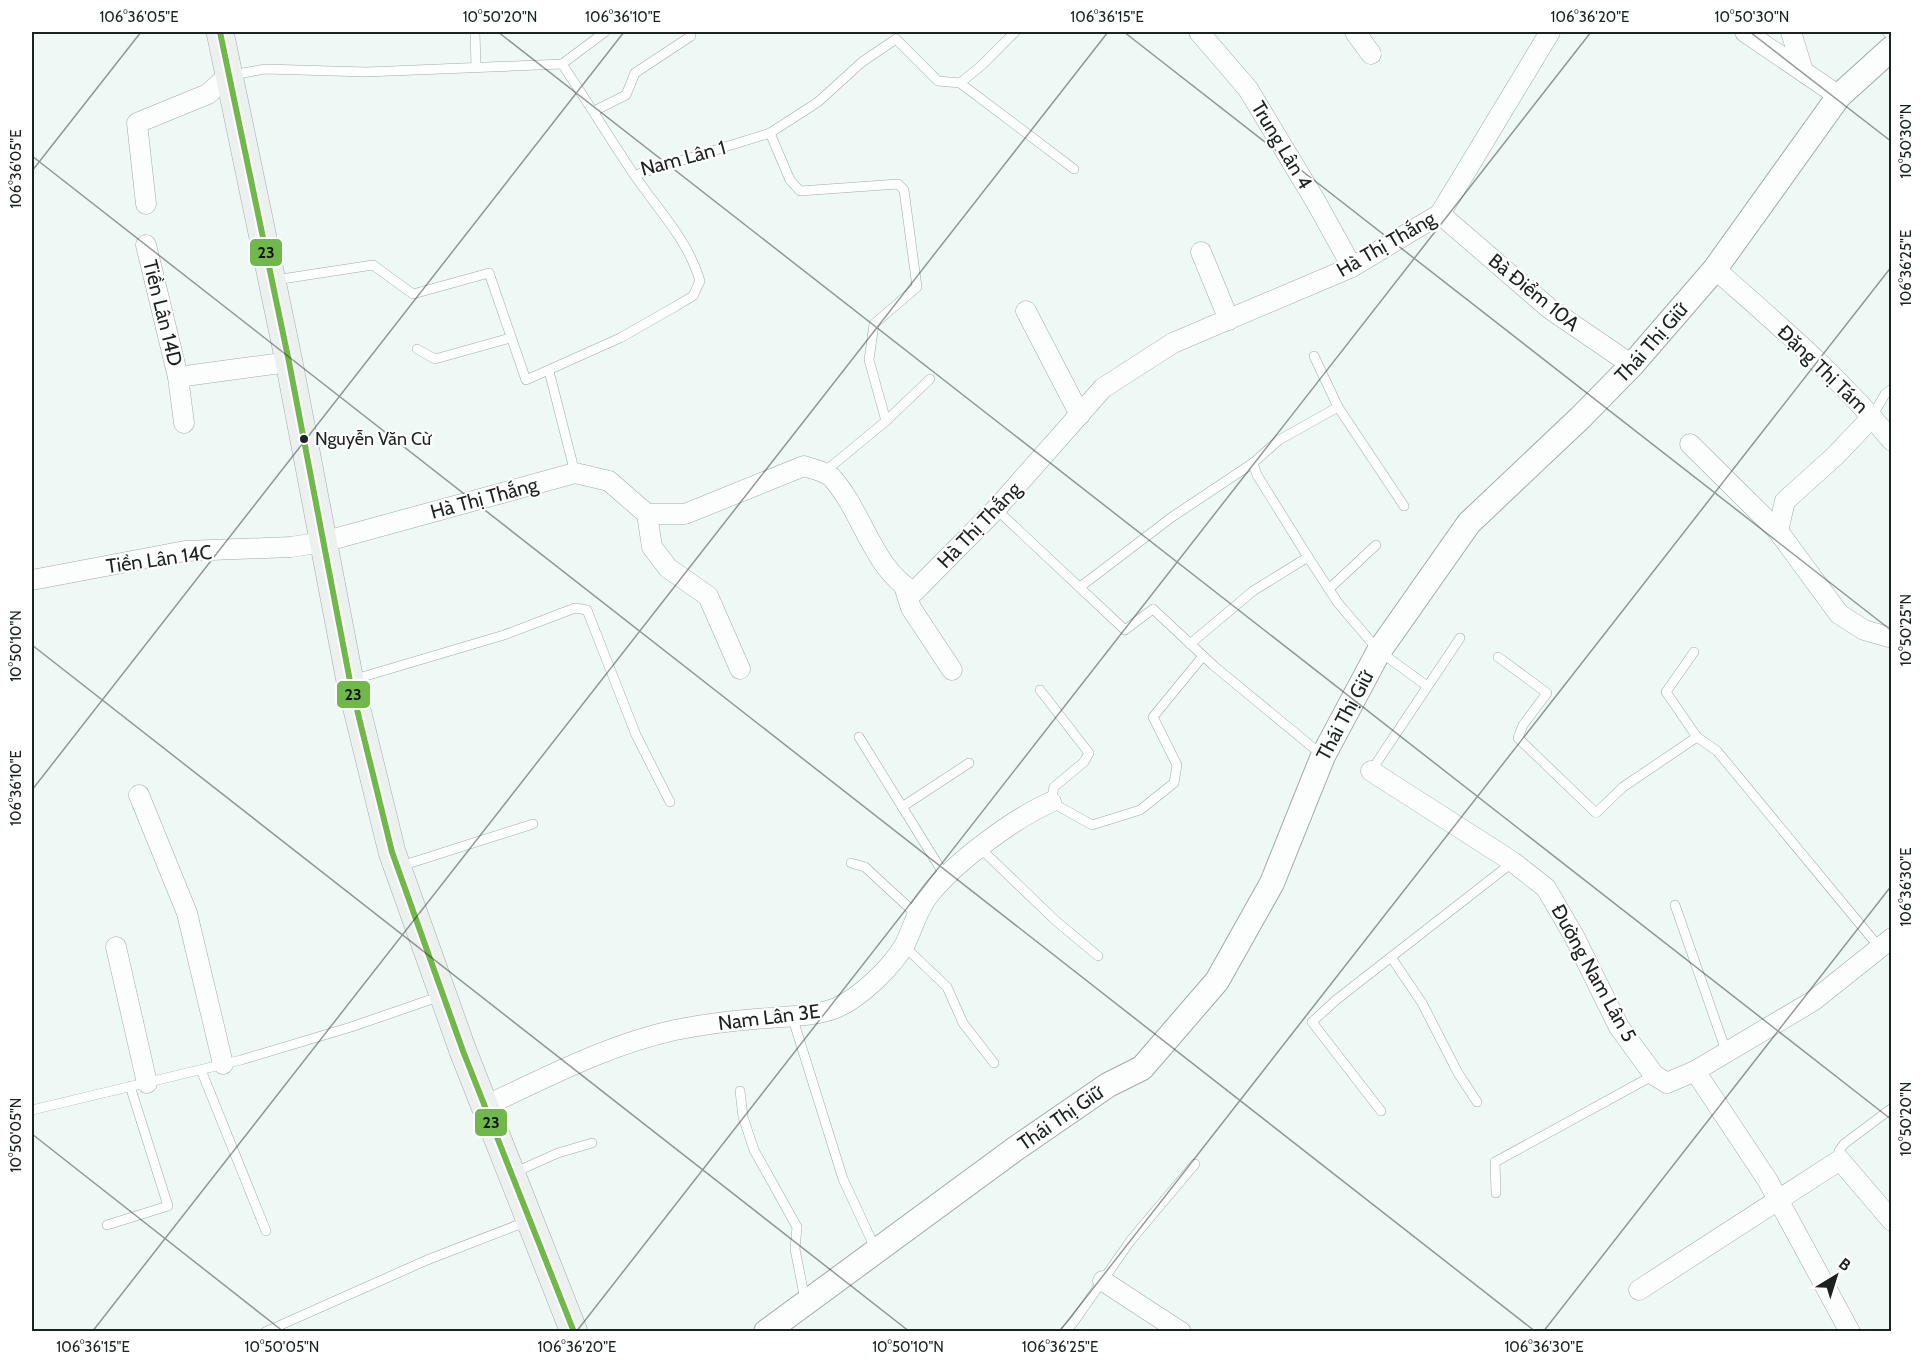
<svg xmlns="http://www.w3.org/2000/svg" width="1923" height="1363" font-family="Cabin,sans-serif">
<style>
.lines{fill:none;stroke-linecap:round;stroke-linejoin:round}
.service-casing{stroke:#a2aaa7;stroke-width:10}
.minor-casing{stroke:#a2aaa7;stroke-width:21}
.tertiary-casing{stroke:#a2aaa7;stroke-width:26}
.secondary-casing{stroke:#a2aaa7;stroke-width:28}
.service{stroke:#fcfefe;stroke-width:9}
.minor{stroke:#fcfefe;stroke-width:20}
.tertiary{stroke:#fcfefe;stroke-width:24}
.secondary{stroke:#ecf1f0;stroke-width:27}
.bus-1-casing{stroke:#fff;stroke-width:10}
.bus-1{stroke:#71b84b;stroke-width:6}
.ticks{fill:none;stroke:#1b2321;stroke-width:1.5;stroke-opacity:0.45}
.bus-dot{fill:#1b2321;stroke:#fff;stroke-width:2}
.labels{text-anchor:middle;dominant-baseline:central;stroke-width:4.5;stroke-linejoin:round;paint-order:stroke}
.bus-label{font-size:18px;fill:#1b2321;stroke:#fff;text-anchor:start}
.street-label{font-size:20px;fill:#1b2321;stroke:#fff}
.line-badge{stroke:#fff;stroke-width:2}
.pale-badge-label{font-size:16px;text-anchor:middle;font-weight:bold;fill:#111}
.neatline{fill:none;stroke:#1b2321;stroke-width:2}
.ticks-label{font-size:15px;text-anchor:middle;fill:#1b2321}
</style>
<rect width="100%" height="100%" fill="#eef8f5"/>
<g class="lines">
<defs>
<g id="service">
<path d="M475 32 476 67"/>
<path d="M1887 32 1892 36"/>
<path d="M562 64 605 32"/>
<path d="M232 75 265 69 366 72 562 64"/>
<path d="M960 83 1074 169"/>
<path d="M594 111 626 95 635 73 691 36"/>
<path d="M770 133 790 180 800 191 898 184 904 190 917 287 874 324 869 360 886 421"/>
<path d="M635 175 770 133 818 102 862 62 896 39 938 81 960 83 982 65 1015 32"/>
<path d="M275 280 373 265 413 294 489 273 526 380 620 338 671 309 693 296 700 281C688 240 659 211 635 176 610 139 587 101 562 64"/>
<path d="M417 349 435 359 510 338"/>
<path d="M1314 356 1338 407"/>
<path d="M549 371 575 473"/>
<path d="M1872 417 1885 394 1892 389"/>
<path d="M823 473 886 421 930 379"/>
<path d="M996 509 1125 630 1153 609 1214 666 1322 755"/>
<path d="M1308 557 1257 475 1253 463 1279 440 1338 407 1404 506"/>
<path d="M1080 587 1172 517 1253 463"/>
<path d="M1329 589 1376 545"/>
<path d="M1190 644 1253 591 1308 557 1338 603 1379 651 1427 686"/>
<path d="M1694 652 1666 692 1697 737"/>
<path d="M1498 657 1547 693 1523 725 1518 738 1596 813 1623 787 1697 737 1717 751 1879 947"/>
<path d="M352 680 504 635 575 608 587 610 636 735 670 802"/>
<path d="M1040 690 1089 753 1084 762 1054 787 1051 802 1092 825 1140 810 1174 783 1177 765 1153 717 1203 656"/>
<path d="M859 737 945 876"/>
<path d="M1371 771 1460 638"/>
<path d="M902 807 969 763"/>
<path d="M980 848 1056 921 1098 956"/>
<path d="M851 863 865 867 918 916"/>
<path d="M401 866 533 824"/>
<path d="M1675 905 1726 1051"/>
<path d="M904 946 947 987 963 1023 994 1063"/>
<path d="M1391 957 1422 1003 1458 1073 1477 1102"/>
<path d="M792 1016 843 1179 876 1250"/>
<path d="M201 1070 266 1231"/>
<path d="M740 1091 743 1117 754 1150 797 1227 795 1249 805 1300"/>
<path d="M32 1110 241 1060 351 1027 441 996"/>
<path d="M1381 1111 1312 1022 1336 1000 1513 862"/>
<path d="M1840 1160 1839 1151 1844 1144 1892 1108"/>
<path d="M513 1173 558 1153 592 1143"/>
<path d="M1496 1193 1495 1162 1654 1075"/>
<path d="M107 1225 168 1206 130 1086"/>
<path d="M265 1332 427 1260 528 1221"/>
<path d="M1064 1332 1073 1323 1131 1240 1195 1164"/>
</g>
<g id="minor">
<path d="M1199 32 1248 89 1316 202 1352 267"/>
<path d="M1355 32 1371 54"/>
<path d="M1745 32 1839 96"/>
<path d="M1791 32 1803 71"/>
<path d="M146 204 137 123 208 94 229 75"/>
<path d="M1440 214 1550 309 1632 365"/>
<path d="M146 245 178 377 184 423"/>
<path d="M1201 252 1229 320"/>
<path d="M1715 269C1777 324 1840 377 1892 441"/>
<path d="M1026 311 1080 415"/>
<path d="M178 377 289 362"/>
<path d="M1690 444 1778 531 1839 614 1864 630 1892 638"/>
<path d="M647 514 652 547 668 568 708 596 740 669"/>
<path d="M1778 531 1785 501 1835 456 1872 417"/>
<path d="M32 580 185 551 291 547 323 542 575 473 609 481 647 514H685L804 466C812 469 828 472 833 479 863 513 873 569 914 592L996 509 1103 388 1173 343 1352 267 1440 214 1550 32"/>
<path d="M904 586 911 608 952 670"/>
<path d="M1371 771 1513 862 1546 888 1574 936 1619 1027 1654 1075 1667 1083 1695 1071 1813 1001 1892 938"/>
<path d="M139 795 187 913 223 1064"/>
<path d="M116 947 147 1083"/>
<path d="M1695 1071 1768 1181 1850 1332"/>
<path d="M485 1106C547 1077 607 1045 675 1030 706 1024 738 1020 769 1018 791 1016 816 1016 836 1008 860 998 893 966 905 944 913 928 918 908 929 895 955 862 1013 819 1051 802"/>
<path d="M1103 1281 1181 1332"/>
<path d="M1639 1290 1840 1160 1892 1221"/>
</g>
<g id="tertiary">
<path id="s1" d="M766 1332 1015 1149 1108 1085 1142 1068 1217 981 1272 883 1323 756 1379 651 1469 523 1580 418 1632 365 1715 269 1839 96 1892 48"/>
</g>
<path id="secondary" d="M220 32 289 362 350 681 392 852 463 1051 574 1332"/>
</defs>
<use href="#service" class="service-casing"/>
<use href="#minor" class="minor-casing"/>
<use href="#tertiary" class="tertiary-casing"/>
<use href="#secondary" class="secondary-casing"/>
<use href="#service" class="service"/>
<use href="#minor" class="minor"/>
<use href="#tertiary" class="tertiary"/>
<use href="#secondary" class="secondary"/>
<defs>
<path id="bus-1" d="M220 32 289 362 350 681 392 852 463 1051 574 1332"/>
</defs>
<use href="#bus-1" class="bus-1-casing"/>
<use href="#bus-1" class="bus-1"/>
</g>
<path class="ticks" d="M498 32 1892 1120M1124 32 1892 631M1750 32 1892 142M32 156 1536 1332M32 171 141 32M32 645 910 1332M32 790 624 32M32 1134 284 1332M92 1332 1108 32M576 1332 1591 32M1059 1332 1892 266M1543 1332 1892 885"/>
<circle class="bus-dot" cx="304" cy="439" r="5"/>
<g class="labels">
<g class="bus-label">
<text x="315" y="439">Nguyễn Văn Cừ</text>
</g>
<g class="street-label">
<text transform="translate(1282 145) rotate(59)">Trung Lân 4</text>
<text transform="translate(683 158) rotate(-15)">Nam Lân 1</text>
<text transform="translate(1386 244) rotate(-30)">Hà Thị Thắng</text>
<text transform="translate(1534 292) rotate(39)">Bà Điểm 10A</text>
<text transform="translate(163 313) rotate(76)">Tiền Lân 14D</text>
<text stroke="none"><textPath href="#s1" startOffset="1356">Thái Thị Giữ</textPath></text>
<text transform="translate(1823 369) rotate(44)">Đặng Thị Tám</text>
<text transform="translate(484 498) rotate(-15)">Hà Thị Thắng</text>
<text transform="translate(979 525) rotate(-46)">Hà Thị Thắng</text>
<text transform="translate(159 559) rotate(-8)">Tiền Lân 14C</text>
<text stroke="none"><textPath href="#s1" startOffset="870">Thái Thị Giữ</textPath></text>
<text transform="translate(1594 973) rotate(61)">Đường Nam Lân 5</text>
<text transform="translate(769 1017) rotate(-7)">Nam Lân 3E</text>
<text stroke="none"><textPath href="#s1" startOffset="364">Thái Thị Giữ</textPath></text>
</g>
</g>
<g class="line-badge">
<rect x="249" y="238" width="34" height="29" rx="6" fill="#71b84b"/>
<rect x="336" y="680" width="35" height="29" rx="6" fill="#71b84b"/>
<rect x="474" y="1108" width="34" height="29" rx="6" fill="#71b84b"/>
</g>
<g class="pale-badge-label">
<text x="266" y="258">23</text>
<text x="353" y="700">23</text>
<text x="491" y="1128">23</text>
</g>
<rect width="1923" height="1363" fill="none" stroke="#ffffff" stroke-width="66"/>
<g transform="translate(1836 1276) rotate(38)" stroke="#ffffff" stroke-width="4.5" paint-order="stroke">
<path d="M0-4.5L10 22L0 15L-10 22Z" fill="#1b2321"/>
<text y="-9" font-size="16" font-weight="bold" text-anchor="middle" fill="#1b2321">B</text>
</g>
<rect x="33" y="33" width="1857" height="1297" class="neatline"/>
<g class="ticks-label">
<text x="139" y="22">106°36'05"E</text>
<text x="500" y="22">10°50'20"N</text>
<text x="623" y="22">106°36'10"E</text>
<text x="1107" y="22">106°36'15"E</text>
<text x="1590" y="22">106°36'20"E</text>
<text x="1752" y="22">10°50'30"N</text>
<text transform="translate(1906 141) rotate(-90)" y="5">10°50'30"N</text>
<text transform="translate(16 169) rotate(-90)" y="5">106°36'05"E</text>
<text transform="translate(1906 268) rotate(-90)" y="5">106°36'25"E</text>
<text transform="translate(1906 630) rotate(-90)" y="5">10°50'25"N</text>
<text transform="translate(16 646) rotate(-90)" y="5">10°50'10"N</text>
<text transform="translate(16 788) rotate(-90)" y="5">106°36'10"E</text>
<text transform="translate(1906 887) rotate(-90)" y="5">106°36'30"E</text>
<text transform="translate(1906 1119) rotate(-90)" y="5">10°50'20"N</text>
<text transform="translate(16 1135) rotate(-90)" y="5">10°50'05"N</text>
<text x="93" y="1352">106°36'15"E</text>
<text x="282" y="1352">10°50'05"N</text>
<text x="577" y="1352">106°36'20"E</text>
<text x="908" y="1352">10°50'10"N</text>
<text x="1060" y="1352">106°36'25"E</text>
<text x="1544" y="1352">106°36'30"E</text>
</g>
</svg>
